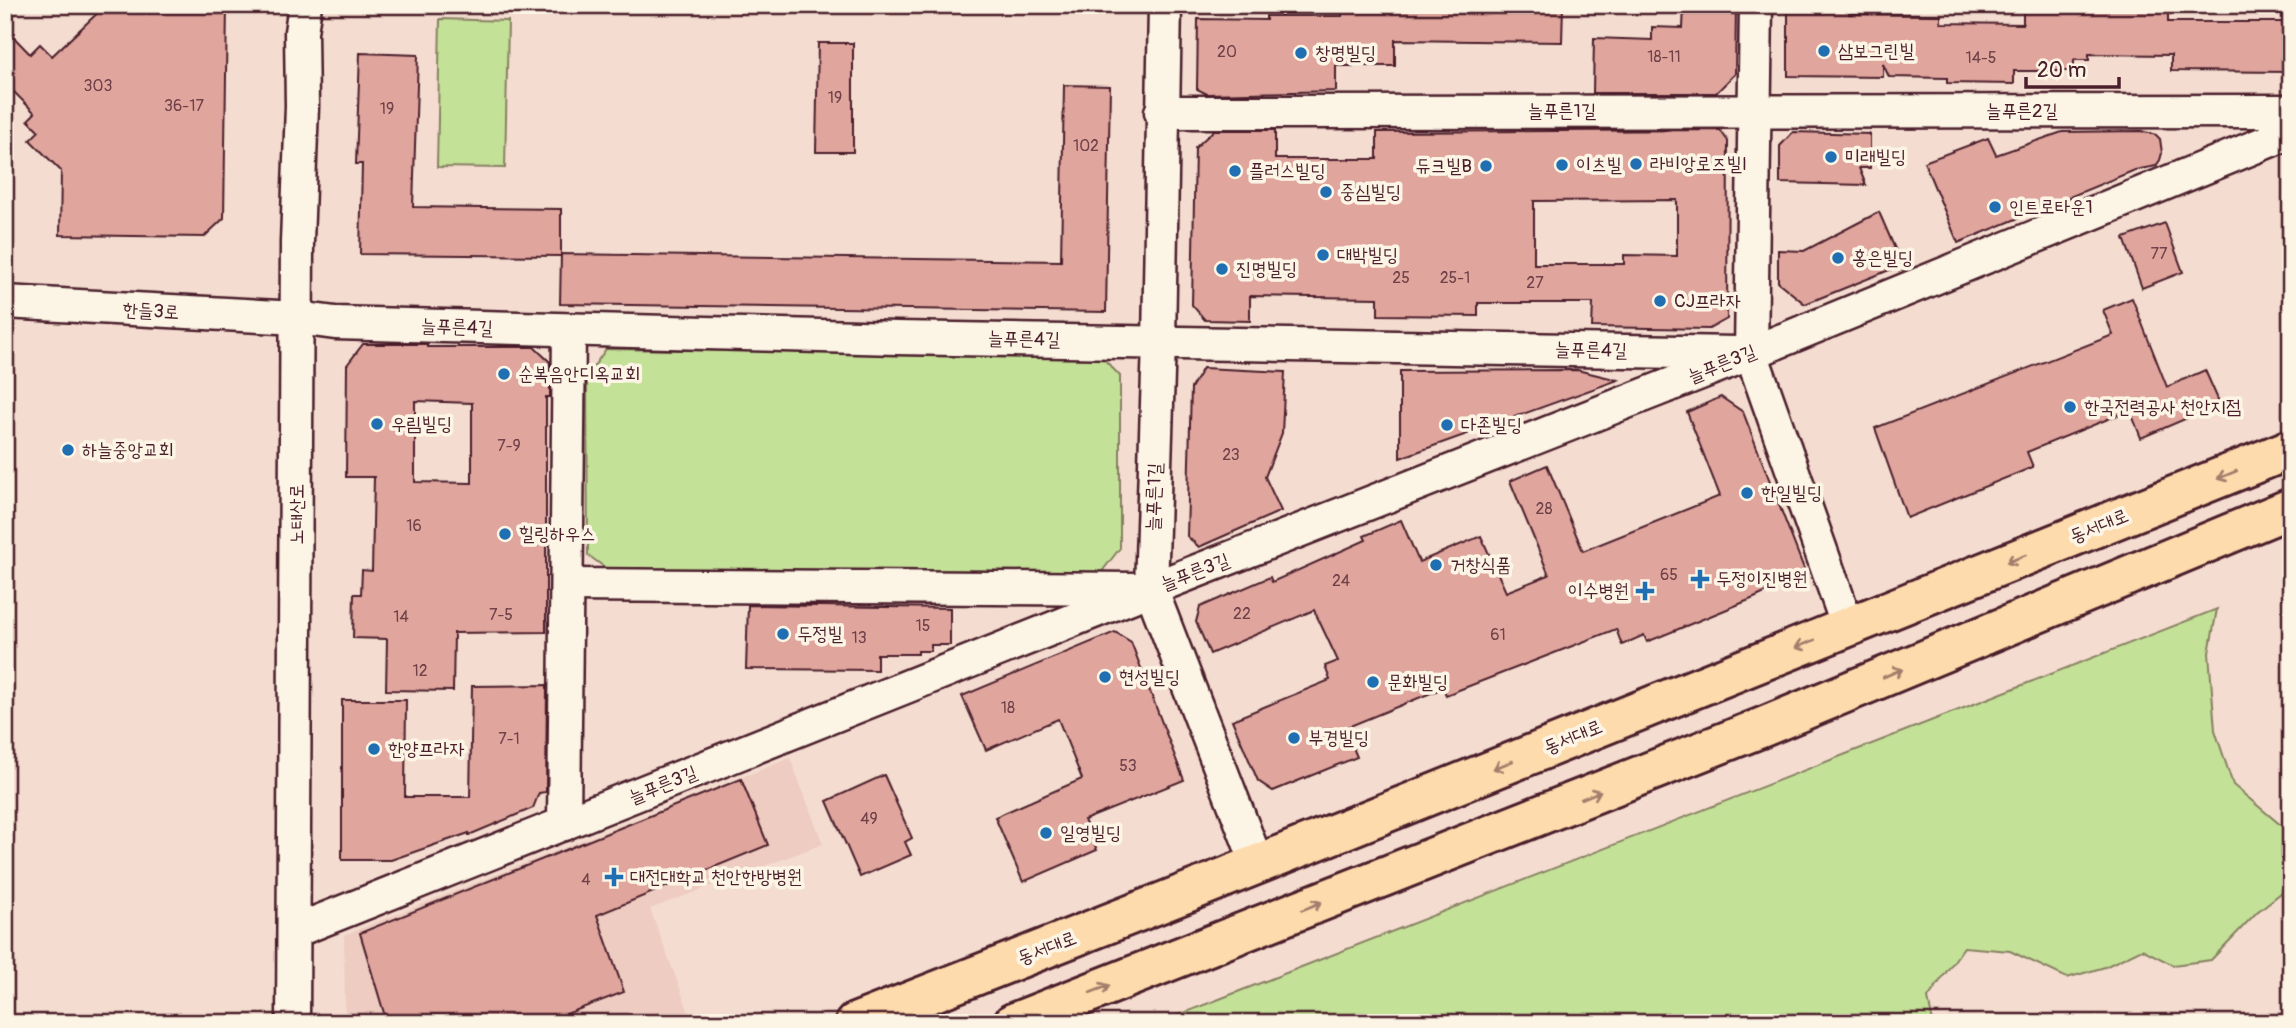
<svg xmlns="http://www.w3.org/2000/svg" width="2296" height="1028" font-family="Pangolin,'Poor Story',sans-serif">
<style>
.built{fill:#eeccc1}
.green{fill:#c4e198;stroke:#878062;stroke-width:2}
.building{fill:#e0a69e;stroke:#4a1f2b;stroke-width:2;fill-rule:evenodd}
.lines{fill:none;stroke-linecap:round;stroke-linejoin:round}
.minor-casing{stroke:#4a1f2b;stroke-width:37}
.major-casing{stroke:#4a1f2b;stroke-width:44}
.minor{stroke:#fcf5e5;stroke-width:32}
.major{stroke:#fedbac;stroke-width:38}
.oneway{stroke:#a47d6c}
.poi-dot{fill:#1f6fb2;stroke:#fcf5e5;stroke-width:2.5}
.labels{text-anchor:middle;dominant-baseline:central;stroke-width:7;stroke-linejoin:round;paint-order:stroke}
.number-label{font-size:16px;fill:#704148}
.poi-label{font-size:19px;fill:#4a1f2b;stroke:#fcf5e5;text-anchor:start}
.street-label{font-size:19px;fill:#4a1f2b;stroke:#fcf5e5}
</style>
<rect width="100%" height="100%" fill="#f4ddd0"/>
<filter id="ink" filterUnits="userSpaceOnUse"><feTurbulence type="fractalNoise" baseFrequency=".0143" numOctaves="2"/><feDisplacementMap in="SourceGraphic" scale="14" xChannelSelector="R" yChannelSelector="G"/><feConvolveMatrix kernelMatrix="1 2 1 2 8 2 1 2 1" color-interpolation-filters="sRGB"/></filter>
<g filter="url(#ink)">
<path class="built" d="M790 758 823 844 650 909 693 1023H345L344 935Z"/>
<g class="green">
<path d="M440 19 508 21 505 168 437 167Z"/>
<path d="M606 349 1101 356 1120 376V548L1100 574 607 569 588 555 587 376Z"/>
<path d="M2217 609 2209 653 2215 730 2233 785 2283 827 2291 839V885L2257 912 2211 960 2173 965 2142 949 2105 967 2067 978 2010 951 1964 947 1928 998 1933 1023H1158Z"/>
</g>
<g class="building">
<path d="M106 5H227L224 218 204 237 60 235 61 171 30 140 39 131 28 120 35 113 5 83V28L30 54 40 44 52 56Z"/>
<path d="M1342 5H1563L1562 42 1395 40V66H1336V91L1207 94 1197 89 1198 19 1266 20V16H1342Z"/>
<path d="M1684 5H1736L1735 74 1716 93H1593L1594 38 1652 40V27L1683 28Z"/>
<path d="M2096 5H2168V22H2291V72L2171 71V55L2089 54V60H2074V71H2014V84L1947 83V78L1889 77 1883 64V77L1788 76V10H1849V14L1941 15V23L2023 24V7Z"/>
<path d="M818 43H853V152H816Z"/>
<path d="M360 53 418 55 413 207 561 209V256L360 254 362 164H356Z"/>
<path d="M1064 85 1110 86 1106 312 560 304 561 254 1061 261Z"/>
<path d="M1214 130H1275V159H1377V132L1720 130 1728 141 1727 319 1709 329 1592 327 1593 303H1478V316L1378 315V298L1250 296V321L1205 320 1192 305 1195 148ZM1677 200V256L1624 255V264H1534V201Z"/>
<path d="M2141 131 2156 135 2160 139 2162 153 2160 160 2156 166 2135 170 1958 243 1924 162 1988 138 1996 155 2062 132Z"/>
<path d="M1793 132 1870 134V168H1859L1866 185 1780 183V146Z"/>
<path d="M1879 212 1902 265 1805 304 1778 282V250L1804 251Z"/>
<path d="M2165 223 2183 272 2142 288 2124 238Z"/>
<path d="M2132 298 2167 387 2205 370 2220 404 2141 438 2130 410 2027 452 2033 467 1907 518 1875 428 2113 335 2103 310Z"/>
<path d="M363 344H427V347H534L550 362V397H546V632L454 633 453 691 386 690 387 639 353 638 354 594H361L362 570 372 571 374 477H346L347 365ZM415 401 472 403V483L415 482Z"/>
<path d="M1203 368 1285 372 1282 433 1265 477 1281 511 1199 547 1187 536 1191 388Z"/>
<path d="M1577 370 1618 380 1400 458V371Z"/>
<path d="M1721 397 1743 412 1806 574 1754 598 1647 642 1644 635 1622 645 1616 629 1446 695 1443 688 1345 728 1357 757 1273 791 1258 781 1232 720 1330 680 1325 666 1338 661 1314 610 1210 654 1196 622 1200 607 1270 577 1272 582 1366 540 1364 536 1401 520 1419 562 1481 536 1506 592 1549 575 1510 481 1547 465 1583 551 1720 496 1687 412Z"/>
<path d="M748 605 950 608V645H931V651H918V654H877V670L746 669Z"/>
<path d="M1115 632 1131 642 1184 780 1084 820 1097 850 1023 882 995 817 1082 779 1058 719 986 750 962 696Z"/>
<path d="M547 685 546 792 539 793 533 808 469 835V833L391 860H342V700H406L405 797H470L472 686Z"/>
<path d="M884 775 912 838 905 842 911 855 860 877 827 801Z"/>
<path d="M741 779 768 845 597 915 624 992 543 1023H387L360 933Z"/>
</g>
<g class="lines">
<defs>
<g id="minor">
<path d="M1165 5 1159 342 1151 589 1257 863"/>
<path d="M1756 5 1751 353 1848 627"/>
<path d="M1161 112 2291 111"/>
<path d="M5 302 298 318 335 323 897 338 1736 353"/>
<path d="M567 585 1136 589"/>
<path d="M564 824 569 330"/>
<path d="M295 931 1151 589 1751 353 2291 132"/>
<path d="M293 1023 297 242 302 106 301 32 305 5"/>
</g>
<g id="major">
<path d="M855 1023 1191 891 2291 449"/>
<path d="M1013 1023 1763 727 2291 508"/>
</g>
</defs>
<use href="#minor" class="minor-casing"/>
<use href="#major" class="major-casing"/>
<use href="#minor" class="minor"/>
<use href="#major" class="major"/>
</g>
<defs><path id="oneway-shaft" d="M-6 0H5M1.5-3L5.5 0L1.5 3" fill="none" stroke-width="1.6" stroke-linecap="round" stroke-linejoin="round" transform="scale(1.75)"/></defs>
<g class="oneway">
<use href="#oneway-shaft" transform="translate(2227 475) rotate(158)"/>
<use href="#oneway-shaft" transform="translate(2016 559) rotate(158)"/>
<use href="#oneway-shaft" transform="translate(1805 644) rotate(158)"/>
<use href="#oneway-shaft" transform="translate(1893 673) rotate(-23)"/>
<use href="#oneway-shaft" transform="translate(1503 765) rotate(158)"/>
<use href="#oneway-shaft" transform="translate(1591 795) rotate(-22)"/>
<use href="#oneway-shaft" transform="translate(1312 906) rotate(-22)"/>
<use href="#oneway-shaft" transform="translate(1100 989) rotate(-21)"/>
</g>
</g>
<g class="poi-dot">
<circle cx="1824" cy="51" r="7"/>
<circle cx="1301" cy="53" r="7"/>
<circle cx="1831" cy="157" r="7"/>
<circle cx="1636" cy="164" r="7"/>
<circle cx="1562" cy="165" r="7"/>
<circle cx="1486" cy="166" r="7"/>
<circle cx="1235" cy="171" r="7"/>
<circle cx="1326" cy="192" r="7"/>
<circle cx="1995" cy="207" r="7"/>
<circle cx="1323" cy="255" r="7"/>
<circle cx="1838" cy="258" r="7"/>
<circle cx="1222" cy="269" r="7"/>
<circle cx="1660" cy="301" r="7"/>
<circle cx="504" cy="374" r="7"/>
<circle cx="2070" cy="407" r="7"/>
<circle cx="377" cy="424" r="7"/>
<circle cx="1447" cy="425" r="7"/>
<circle cx="68" cy="450" r="7"/>
<circle cx="1747" cy="493" r="7"/>
<circle cx="505" cy="534" r="7"/>
<circle cx="1436" cy="565" r="7"/>
<path d="M1696.5 568.5h7v7h7v7h-7v7h-7v-7h-7v-7h7z"/>
<path d="M1641.5 580.5h7v7h7v7h-7v7h-7v-7h-7v-7h7z"/>
<circle cx="783" cy="634" r="7"/>
<circle cx="1105" cy="677" r="7"/>
<circle cx="1373" cy="682" r="7"/>
<circle cx="1294" cy="738" r="7"/>
<circle cx="374" cy="749" r="7"/>
<circle cx="1046" cy="833" r="7"/>
<path d="M610.5 866.5h7v7h7v7h-7v7h-7v-7h-7v-7h7z"/>
</g>
<g class="labels">
<g class="number-label">
<text x="1227" y="52">20</text>
<text x="1664" y="57">18-11</text>
<text x="1981" y="58">14-5</text>
<text x="98" y="86">303</text>
<text x="835" y="98">19</text>
<text x="184" y="106">36-17</text>
<text x="387" y="109">19</text>
<text x="1086" y="146">102</text>
<text x="2159" y="254">77</text>
<text x="1401" y="278">25</text>
<text x="1455" y="278">25-1</text>
<text x="1535" y="283">27</text>
<text x="509" y="446">7-9</text>
<text x="1231" y="455">23</text>
<text x="1544" y="509">28</text>
<text x="414" y="526">16</text>
<text x="1669" y="575">65</text>
<text x="1341" y="581">24</text>
<text x="1242" y="614">22</text>
<text x="501" y="615">7-5</text>
<text x="401" y="617">14</text>
<text x="923" y="626">15</text>
<text x="1498" y="635">61</text>
<text x="859" y="638">13</text>
<text x="420" y="671">12</text>
<text x="1008" y="708">18</text>
<text x="509" y="739">7-1</text>
<text x="1128" y="766">53</text>
<text x="869" y="819">49</text>
<text x="586" y="880">4</text>
</g>
<g class="poi-label">
<text x="1838" y="51">삼보그린빌</text>
<text x="1315" y="53">창명빌딩</text>
<text x="1845" y="157">미래빌딩</text>
<text x="1650" y="164">라비앙로즈빌I</text>
<text x="1576" y="165">이츠빌</text>
<text x="1472" y="166" text-anchor="end">듀크빌B</text>
<text x="1249" y="171">플러스빌딩</text>
<text x="1340" y="192">중심빌딩</text>
<text x="2009" y="207">인트로타운1</text>
<text x="1337" y="255">대박빌딩</text>
<text x="1852" y="258">홍은빌딩</text>
<text x="1236" y="269">진명빌딩</text>
<text x="1674" y="301">CJ프라자</text>
<text x="518" y="374">순복음안디옥교회</text>
<text x="2084" y="407">한국전력공사 천안지점</text>
<text x="391" y="424">우림빌딩</text>
<text x="1461" y="425">다존빌딩</text>
<text x="82" y="450">하늘중앙교회</text>
<text x="1761" y="493">한일빌딩</text>
<text x="519" y="534">힐링하우스</text>
<text x="1450" y="565">거창식품</text>
<text x="1716" y="579">두정이진병원</text>
<text x="1629" y="591" text-anchor="end">이수병원</text>
<text x="797" y="634">두정빌</text>
<text x="1119" y="677">현성빌딩</text>
<text x="1387" y="682">문화빌딩</text>
<text x="1308" y="738">부경빌딩</text>
<text x="388" y="749">한양프라자</text>
<text x="1060" y="833">일영빌딩</text>
<text x="630" y="877">대전대학교 천안한방병원</text>
</g>
<g class="street-label">
<text x="1562" y="111">늘푸른1길</text>
<text x="2022" y="111">늘푸른2길</text>
<text transform="translate(151 311) rotate(3)">한들3로</text>
<text transform="translate(457 327) rotate(2)">늘푸른4길</text>
<text transform="translate(1024 339) rotate(1)">늘푸른4길</text>
<text transform="translate(1591 350) rotate(1)">늘푸른4길</text>
<text transform="translate(1722 364) rotate(-22)">늘푸른3길</text>
<text transform="translate(1154 497) rotate(-88)">늘푸른1길</text>
<text transform="translate(297 514) rotate(-90)">노태산로</text>
<text transform="translate(2099 526) rotate(-22)">동서대로</text>
<text transform="translate(1195 572) rotate(-21)">늘푸른3길</text>
<text transform="translate(1573 737) rotate(-22)">동서대로</text>
<text transform="translate(663 785) rotate(-22)">늘푸른3길</text>
<text transform="translate(1047 948) rotate(-21)">동서대로</text>
</g>
</g>
<rect width="2296" height="1028" fill="none" stroke="#fcf5e5" stroke-width="28"/>
<rect x="14" y="14" width="2268" height="1000" fill="none" stroke="#4a1f2b" stroke-width="2.5" filter="url(#ink)"/>
<path d="M2026 77v10h93v-10" fill="none" stroke="#4a1f2b" stroke-width="3.5"/>
<text x="2037" y="77" font-size="21" fill="#4a1f2b" stroke="#fcf5e5" stroke-width="5" paint-order="stroke">20 m</text>
</svg>
